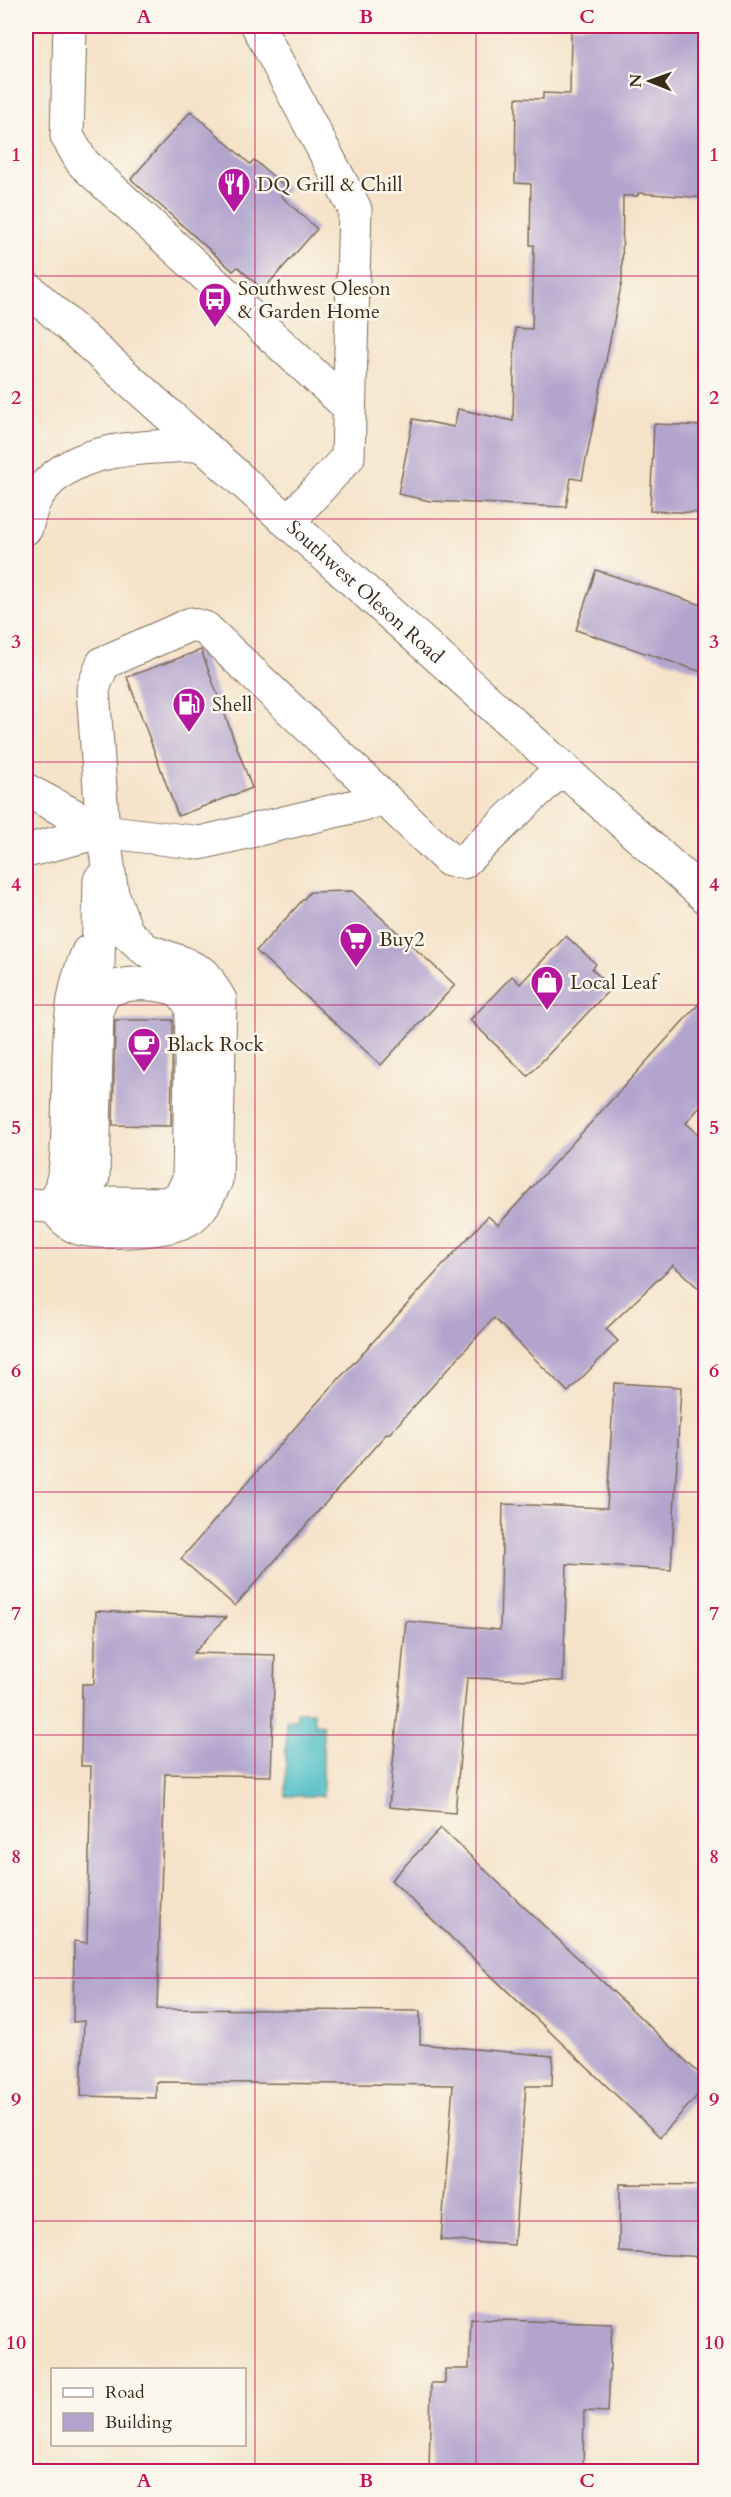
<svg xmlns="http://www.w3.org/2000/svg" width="731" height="2497" font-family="Cardo,serif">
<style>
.water{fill:#51bfc7;stroke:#467472;stroke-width:1.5}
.building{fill:#b2a4cd}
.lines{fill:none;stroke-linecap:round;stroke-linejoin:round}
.minor-casing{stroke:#7c6b5a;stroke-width:35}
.major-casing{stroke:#7c6b5a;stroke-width:35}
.minor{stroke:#fff;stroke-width:33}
.major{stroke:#fff;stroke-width:33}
.grid{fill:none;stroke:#c2185b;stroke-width:1.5;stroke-opacity:0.55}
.labels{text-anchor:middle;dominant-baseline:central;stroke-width:5;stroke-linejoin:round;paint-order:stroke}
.poi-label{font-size:20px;fill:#3b2a1e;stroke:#fbf7ec;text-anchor:start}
.street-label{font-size:20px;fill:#3b2a1e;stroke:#fbf7ec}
.neatline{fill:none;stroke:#c2185b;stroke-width:2}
.grid-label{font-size:20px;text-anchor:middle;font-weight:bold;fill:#c2185b}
</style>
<rect width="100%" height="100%" fill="#fbf7ec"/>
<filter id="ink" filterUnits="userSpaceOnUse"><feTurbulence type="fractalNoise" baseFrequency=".0167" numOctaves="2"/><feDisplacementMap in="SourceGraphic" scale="12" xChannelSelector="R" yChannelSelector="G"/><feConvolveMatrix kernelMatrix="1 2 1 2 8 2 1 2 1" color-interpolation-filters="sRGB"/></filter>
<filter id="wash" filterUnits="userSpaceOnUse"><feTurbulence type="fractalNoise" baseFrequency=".008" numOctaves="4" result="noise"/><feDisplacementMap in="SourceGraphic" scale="24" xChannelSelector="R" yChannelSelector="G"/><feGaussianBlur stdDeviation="1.35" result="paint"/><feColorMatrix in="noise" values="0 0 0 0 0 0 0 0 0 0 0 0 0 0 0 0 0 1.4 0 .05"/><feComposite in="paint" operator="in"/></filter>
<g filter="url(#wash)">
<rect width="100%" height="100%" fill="#f5e3c9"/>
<path class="water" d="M297 1712H314L315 1724 323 1725V1796H286V1720H297Z"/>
<g id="blocks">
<g class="building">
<path d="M571 26H705V198L638 193V196H623L622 281 582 480 571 478 566 507 430 501 398 494 413 419 454 427 458 409 513 421 515 328 532 329 534 245H530L531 184 515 183 516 98 543 99V93L570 94Z"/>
<path d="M191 111 250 164 254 160 288 189 281 196 317 229 263 290 238 267 233 271 131 179Z"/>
<path d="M654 424 705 426V513L650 511Z"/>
<path d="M596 570 705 606V673L576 630Z"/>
<path d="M201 650 252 788 178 816 127 677Z"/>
<path d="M352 891 455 985 381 1065 256 951 310 892Z"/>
<path d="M566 936 596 964 592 969 611 988 528 1076 470 1020 512 976 520 984Z"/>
<path d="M705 997V1101L686 1123 705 1140V1294L673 1265 606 1329 618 1341 568 1392 494 1318 389 1434 387 1433 235 1606 181 1559 305 1416 488 1216 498 1225Z"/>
<path d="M115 1020H173L171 1126 113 1125Z"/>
<path d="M614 1383 681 1387 671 1570 567 1564 563 1681 467 1678 455 1813 389 1807 406 1621 500 1630 503 1504 607 1508Z"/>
<path d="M96 1611 226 1617 194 1653 275 1655 271 1776 165 1774 157 2009 420 2011V2044L553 2056 552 2086H526L514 2245 441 2240 453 2085 156 2082V2098L81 2096 84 2021 73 2022 74 1941 87 1943 91 1766H81L82 1684H94Z"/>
<path d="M441 1828 705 2079V2087L660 2137 391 1880Z"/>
<path d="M620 2184 705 2185V2257L619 2252Z"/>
<path d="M471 2319 612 2324 608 2412 584 2411 583 2472H429L431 2383H445V2369H469Z"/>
</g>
</g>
</g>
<g filter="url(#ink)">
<use href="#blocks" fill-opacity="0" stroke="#7c6b5a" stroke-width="1.5"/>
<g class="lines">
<defs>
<g id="minor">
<path d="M70 26 67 136 82 162 349 407"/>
<path d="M258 26 355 209 348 457 288 522"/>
<path d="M26 790 103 831 200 843 385 799"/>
<path d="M26 851 103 831"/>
<path d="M26 1205 96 1208 114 1203 166 1204 180 1197 189 1180 192 1008C189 1003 185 996 181 992 168 982 120 980 107 992 102 995 100 1003 97 1008"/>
<path d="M54 1206C61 1216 69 1226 82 1229 106 1234 170 1232 190 1218 203 1209 209 1194 216 1180L220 1000 204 974 183 963 146 950 127 933 112 894 103 831 93 689 103 663 191 624 205 628 449 860 463 862 561 769"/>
<path d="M54 1206 84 1189 93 1177 100 880"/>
<path d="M54 1206C67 1177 67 1157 68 1126 70 1068 64 1005 88 952"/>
</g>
<g id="major">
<path id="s1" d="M26 287 706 897"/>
<path d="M26 528C29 517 32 502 39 493 76 443 145 449 201 444"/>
</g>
</defs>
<use href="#minor" class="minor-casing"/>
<use href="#major" class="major-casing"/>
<use href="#minor" class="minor"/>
<use href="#major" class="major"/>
</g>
</g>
<path class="grid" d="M255 26V2472M476 26V2472M26 276H706M26 519H706M26 762H706M26 1005H706M26 1248H706M26 1492H706M26 1735H706M26 1978H706M26 2221H706"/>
<defs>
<symbol id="restaurant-pin" viewBox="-11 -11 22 30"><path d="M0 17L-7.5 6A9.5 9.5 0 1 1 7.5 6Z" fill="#b5179e" stroke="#fbf7ec"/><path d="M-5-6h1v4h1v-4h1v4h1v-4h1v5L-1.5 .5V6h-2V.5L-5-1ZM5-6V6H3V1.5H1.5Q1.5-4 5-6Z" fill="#fff"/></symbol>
<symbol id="bus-pin" viewBox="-11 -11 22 30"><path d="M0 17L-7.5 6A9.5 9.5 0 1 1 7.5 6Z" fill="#b5179e" stroke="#fbf7ec"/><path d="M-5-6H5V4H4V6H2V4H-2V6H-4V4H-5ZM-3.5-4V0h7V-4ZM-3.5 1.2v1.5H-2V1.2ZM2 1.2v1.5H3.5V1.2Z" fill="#fff"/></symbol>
<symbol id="fuel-pin" viewBox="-11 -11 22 30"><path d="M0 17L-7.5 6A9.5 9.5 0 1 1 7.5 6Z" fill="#b5179e" stroke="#fbf7ec"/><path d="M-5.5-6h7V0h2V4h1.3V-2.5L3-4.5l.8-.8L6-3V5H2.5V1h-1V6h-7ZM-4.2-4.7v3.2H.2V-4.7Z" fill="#fff"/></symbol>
<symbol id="supermarket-pin" viewBox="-11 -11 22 30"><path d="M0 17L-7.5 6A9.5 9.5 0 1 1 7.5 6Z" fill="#b5179e" stroke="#fbf7ec"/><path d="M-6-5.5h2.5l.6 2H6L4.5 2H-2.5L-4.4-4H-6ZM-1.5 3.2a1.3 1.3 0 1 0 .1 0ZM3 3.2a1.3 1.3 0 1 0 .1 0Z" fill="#fff"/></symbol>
<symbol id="shop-pin" viewBox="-11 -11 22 30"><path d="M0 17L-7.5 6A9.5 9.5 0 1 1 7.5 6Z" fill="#b5179e" stroke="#fbf7ec"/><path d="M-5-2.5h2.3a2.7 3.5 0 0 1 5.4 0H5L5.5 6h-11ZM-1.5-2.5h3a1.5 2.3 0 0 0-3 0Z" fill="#fff"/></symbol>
<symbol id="cafe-pin" viewBox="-11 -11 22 30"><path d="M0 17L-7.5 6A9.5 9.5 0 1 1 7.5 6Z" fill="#b5179e" stroke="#fbf7ec"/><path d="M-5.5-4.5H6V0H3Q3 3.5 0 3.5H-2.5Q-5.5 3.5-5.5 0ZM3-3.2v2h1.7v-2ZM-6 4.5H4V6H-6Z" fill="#fff"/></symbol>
</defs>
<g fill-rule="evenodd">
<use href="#restaurant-pin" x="215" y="165" width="38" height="52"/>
<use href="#bus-pin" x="196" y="280" width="38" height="52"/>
<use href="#fuel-pin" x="170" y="685" width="38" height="52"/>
<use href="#supermarket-pin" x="337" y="920" width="38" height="52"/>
<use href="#shop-pin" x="528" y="963" width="38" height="52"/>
<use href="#cafe-pin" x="125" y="1025" width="38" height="52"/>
</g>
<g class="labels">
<g class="poi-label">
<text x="257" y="184">DQ Grill &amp; Chill</text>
<text x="238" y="288">Southwest Oleson<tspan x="238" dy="23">&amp; Garden Home</tspan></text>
<text x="212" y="704">Shell</text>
<text x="379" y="939">Buy2</text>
<text x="570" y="982">Local Leaf</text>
<text x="167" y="1044">Black Rock</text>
</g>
<g class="street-label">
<text stroke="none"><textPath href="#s1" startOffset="456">Southwest Oleson Road</textPath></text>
</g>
</g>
<rect width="731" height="2497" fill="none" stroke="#fbf7ec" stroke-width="66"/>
<rect x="51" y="2368" width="195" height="78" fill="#fbf7ec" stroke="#aea59a" stroke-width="1.5"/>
<rect x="63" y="2388" width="30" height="9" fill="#ffffff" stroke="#aea59a" stroke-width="1.5"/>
<text x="105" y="2398" font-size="18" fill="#3b2a1e">Road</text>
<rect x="63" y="2413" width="30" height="18" fill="#b2a4cd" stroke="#aea59a" stroke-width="1.5"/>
<text x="105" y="2428" font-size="18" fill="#3b2a1e">Building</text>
<g transform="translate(650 81) rotate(271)" stroke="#fbf7ec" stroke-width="4.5" paint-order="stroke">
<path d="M0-4.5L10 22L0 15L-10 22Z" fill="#3b2a1e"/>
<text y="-9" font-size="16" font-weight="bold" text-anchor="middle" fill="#3b2a1e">N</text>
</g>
<rect x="33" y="33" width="665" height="2431" class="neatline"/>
<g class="grid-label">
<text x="144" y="23">A</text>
<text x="366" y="23">B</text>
<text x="587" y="23">C</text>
<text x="16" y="161">1</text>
<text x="714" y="161">1</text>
<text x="16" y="404">2</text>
<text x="714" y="404">2</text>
<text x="16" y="648">3</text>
<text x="714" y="648">3</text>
<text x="16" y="891">4</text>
<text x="714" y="891">4</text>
<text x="16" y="1134">5</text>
<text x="714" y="1134">5</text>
<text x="16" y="1377">6</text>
<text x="714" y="1377">6</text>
<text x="16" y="1620">7</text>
<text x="714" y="1620">7</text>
<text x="16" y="1863">8</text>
<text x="714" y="1863">8</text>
<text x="16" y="2106">9</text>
<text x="714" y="2106">9</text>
<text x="16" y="2349">10</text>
<text x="714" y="2349">10</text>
<text x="144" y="2487">A</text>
<text x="366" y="2487">B</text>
<text x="587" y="2487">C</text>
</g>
</svg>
